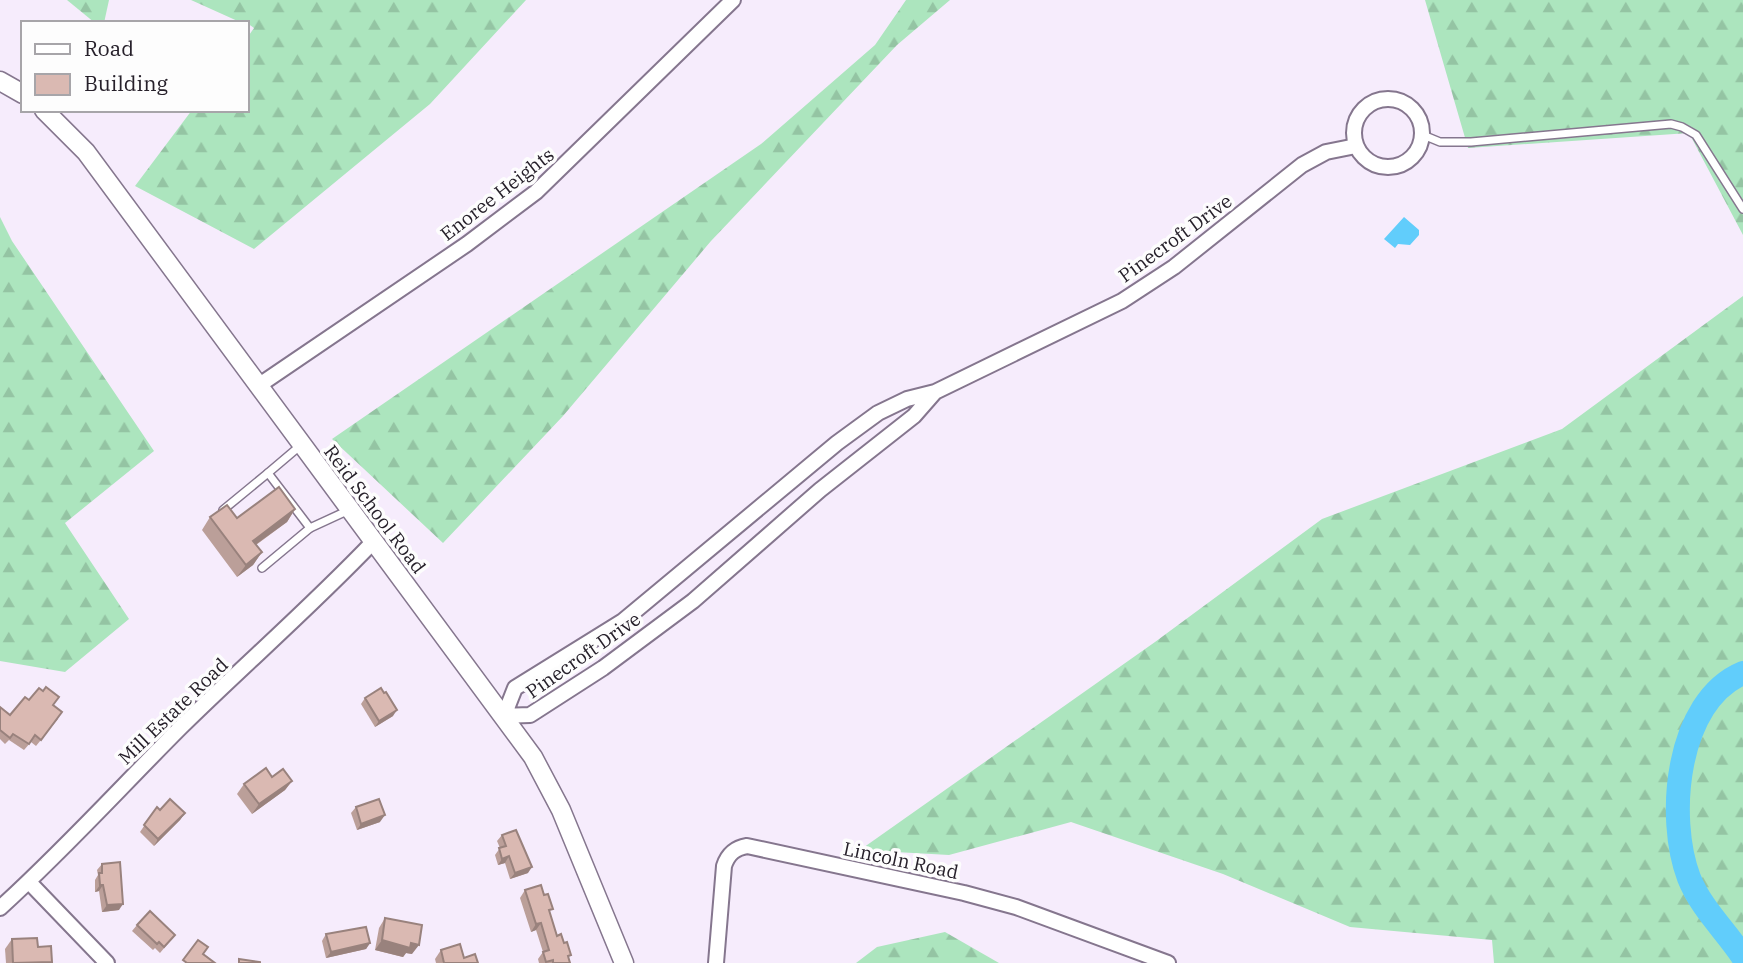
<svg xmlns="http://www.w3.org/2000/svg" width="1743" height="963" font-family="'IBM Plex Serif',serif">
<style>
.forest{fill:url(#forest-firs)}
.water{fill:#61cdfb}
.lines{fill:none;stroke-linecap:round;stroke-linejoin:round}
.river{stroke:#61cdfb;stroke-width:24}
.service-casing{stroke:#85768e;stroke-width:10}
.minor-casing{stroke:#85768e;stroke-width:18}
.tertiary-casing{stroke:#85768e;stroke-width:21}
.service{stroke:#fff;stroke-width:7}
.minor{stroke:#fff;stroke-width:14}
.tertiary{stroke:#fff;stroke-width:18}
.wall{fill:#bb9f99}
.shaded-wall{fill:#99827d}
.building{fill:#dab9b2;stroke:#99827d;stroke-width:2}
.labels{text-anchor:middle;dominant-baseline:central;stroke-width:7;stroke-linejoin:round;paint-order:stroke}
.street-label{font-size:19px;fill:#26202a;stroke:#fdfdfd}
</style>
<defs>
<pattern id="forest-firs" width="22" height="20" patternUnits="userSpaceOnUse" patternTransform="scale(1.75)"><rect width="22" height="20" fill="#ace5be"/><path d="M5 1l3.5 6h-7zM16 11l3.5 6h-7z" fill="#94c4a3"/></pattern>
</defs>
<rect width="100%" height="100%" fill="#f6ecfc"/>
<g class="forest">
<path d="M67 0H109L104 23H95Z"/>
<path d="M191 0H526L430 104 254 249 135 186 192 110H247V38L254 28 247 23H242Z"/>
<path d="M906 0H950L897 45 711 241 563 416 443 543 332 439 761 144 875 45Z"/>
<path d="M1425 0H1743V235L1689 133 1468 148Z"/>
<path d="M0 217 12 241 154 451 65 523 129 619 65 672 0 661Z"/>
<path d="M1743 296V963H1494L1492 940 1350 927 1223 874 1071 822 949 855 860 850 1155 642 1322 519 1562 429Z"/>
<path d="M945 932 999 963H856L877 947Z"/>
</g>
<path class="water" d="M1404 217 1419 230V235L1410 245 1398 244 1395 248 1384 239Z"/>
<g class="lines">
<path class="river" d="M1743 673C1676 701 1666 818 1689 878 1701 908 1725 930 1743 957"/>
<defs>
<g id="service">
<path d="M1423 135 1440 142H1471L1671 124 1682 127 1696 135 1743 209"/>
<path d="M301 445 268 473 310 528 349 510"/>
<path d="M223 510 268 473"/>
<path d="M262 568 310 528"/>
</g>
<g id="minor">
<circle cx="1388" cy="133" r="34"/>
<path d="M258 386 467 244 536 192 733 0"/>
<path d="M935 392 914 416 820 490 693 601 603 668 530 715 504 716 515 688 623 621 837 443 878 413 907 399 935 392 1122 301 1174 267 1302 165 1326 152 1356 146"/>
<path d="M29 882 107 963"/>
<path d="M0 908C63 851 121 787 181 727 244 665 311 607 373 542"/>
<path d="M716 963 724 866C728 854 735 848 747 846L964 893 1016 907 1168 963"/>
</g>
<g id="tertiary">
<path d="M0 81 23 94"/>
<path d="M44 110 86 152 533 757 561 810 624 963"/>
</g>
</defs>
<use href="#service" class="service-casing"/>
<use href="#minor" class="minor-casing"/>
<use href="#tertiary" class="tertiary-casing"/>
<use href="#service" class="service"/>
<use href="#minor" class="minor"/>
<use href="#tertiary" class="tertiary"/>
</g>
<g class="wall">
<path d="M295 509 287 522 256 545 262 552 253 565 237 577 202 530 210 517 237 518Z"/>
<path d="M365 698 393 716 375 727 361 704Z"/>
<path d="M29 700 53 705 58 719 36 746 31 742 24 750 9 740 5 744 0 739V707L10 715Z"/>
<path d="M272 777 292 781 285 790 252 814 237 794 244 784Z"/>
<path d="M157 807 160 810 185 813 180 820 154 846 140 832Z"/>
<path d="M356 807 380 822 357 830 351 813Z"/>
<path d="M502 835 528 873 510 879 505 863 498 865 495 855 500 848 497 841Z"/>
<path d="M102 864 119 910 102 912 99 891 95 892V880L98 875 97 870Z"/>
<path d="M525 890 550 913 557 936 570 963H539L538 959 543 952 536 930 531 932 520 898Z"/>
<path d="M385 918 412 954 406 953 403 957 375 950 379 928Z"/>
<path d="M137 925 175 935 160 953 155 948 153 950 132 931Z"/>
<path d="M326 934 370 943 366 949 326 958 322 941Z"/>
<path d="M12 939 38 947 52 962 51 963H6L5 949Z"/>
<path d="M441 950 464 958 478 963H436L435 959Z"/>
</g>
<g class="shaded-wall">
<path d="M295 509 287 522 244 553 253 541Z"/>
<path d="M262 552 253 565 237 577 246 565Z"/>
<path d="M397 710 393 716 375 727 379 721Z"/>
<path d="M292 781 285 790 252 814 259 804Z"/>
<path d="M185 813 180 820 154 846 158 839Z"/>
<path d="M385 815 380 822 357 830 361 824Z"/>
<path d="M509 856 505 863 498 865 502 859Z"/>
<path d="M532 867 528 873 510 879 515 873Z"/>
<path d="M100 885H103L99 891 95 892Z"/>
<path d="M123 904 119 910 102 912 107 905Z"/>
<path d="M541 923 536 930 531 932 536 924Z"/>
<path d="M382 940 411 943 419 945 412 954 406 953 403 957 375 950Z"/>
<path d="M370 943 366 949 326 958 331 952Z"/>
</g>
<g class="building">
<path d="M279 487 295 509 253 541 262 552 246 565 210 517 227 505 237 518Z"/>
<path d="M46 687 59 697 53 705 62 712 41 740 35 735 29 744 13 734 10 738 0 730V707L10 715 25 697 29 700 39 688 43 691Z"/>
<path d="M381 688 384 693 386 692 397 710 379 721 365 698Z"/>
<path d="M266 768 272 777 283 769 292 781 259 804 244 784Z"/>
<path d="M170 799 185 813 158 839 144 825 157 807 160 810Z"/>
<path d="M379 799 385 815 361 824 356 807Z"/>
<path d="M516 830 532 867 515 873 509 856 502 859 499 848 506 846 502 835Z"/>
<path d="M120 862 123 904 107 905 103 885H100L99 873H102V864Z"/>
<path d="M541 885 544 895 548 894 553 909 549 910 557 936 561 934 564 943 567 942 571 955 568 956 570 963H553V960L546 962 543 952 549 950 541 923 536 924 525 890Z"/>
<path d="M150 911 175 935 164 947 159 942 157 944 137 925Z"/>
<path d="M385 918 422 925 419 945 411 943 410 948 382 940Z"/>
<path d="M366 927 370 943 331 952 326 934Z"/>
<path d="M37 938 38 947 51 946 52 962 13 963 12 939Z"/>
<path d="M198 940 208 947 203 954 215 963H187L183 960Z"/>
<path d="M460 944 464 958 475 954 478 963H444L441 950Z"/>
<path d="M239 959 260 962V963H239Z"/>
</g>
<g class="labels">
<g class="street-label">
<text transform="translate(497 194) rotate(-38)">Enoree Heights</text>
<text transform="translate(1175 238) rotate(-36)">Pinecroft Drive</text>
<text transform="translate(375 509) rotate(53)">Reid School Road</text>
<text transform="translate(583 655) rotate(-35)">Pinecroft Drive</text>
<text transform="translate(173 711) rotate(-44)">Mill Estate Road</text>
<text transform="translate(901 860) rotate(12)">Lincoln Road</text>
</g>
</g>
<rect x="21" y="21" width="228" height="91" fill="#fdfdfd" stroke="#a7a5a9" stroke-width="2"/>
<rect x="35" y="44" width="35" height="10" fill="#ffffff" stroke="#a7a5a9" stroke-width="2"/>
<text x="84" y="56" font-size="21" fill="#26202a">Road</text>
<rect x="35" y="74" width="35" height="21" fill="#dab9b2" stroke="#a7a5a9" stroke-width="2"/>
<text x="84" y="91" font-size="21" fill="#26202a">Building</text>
</svg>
